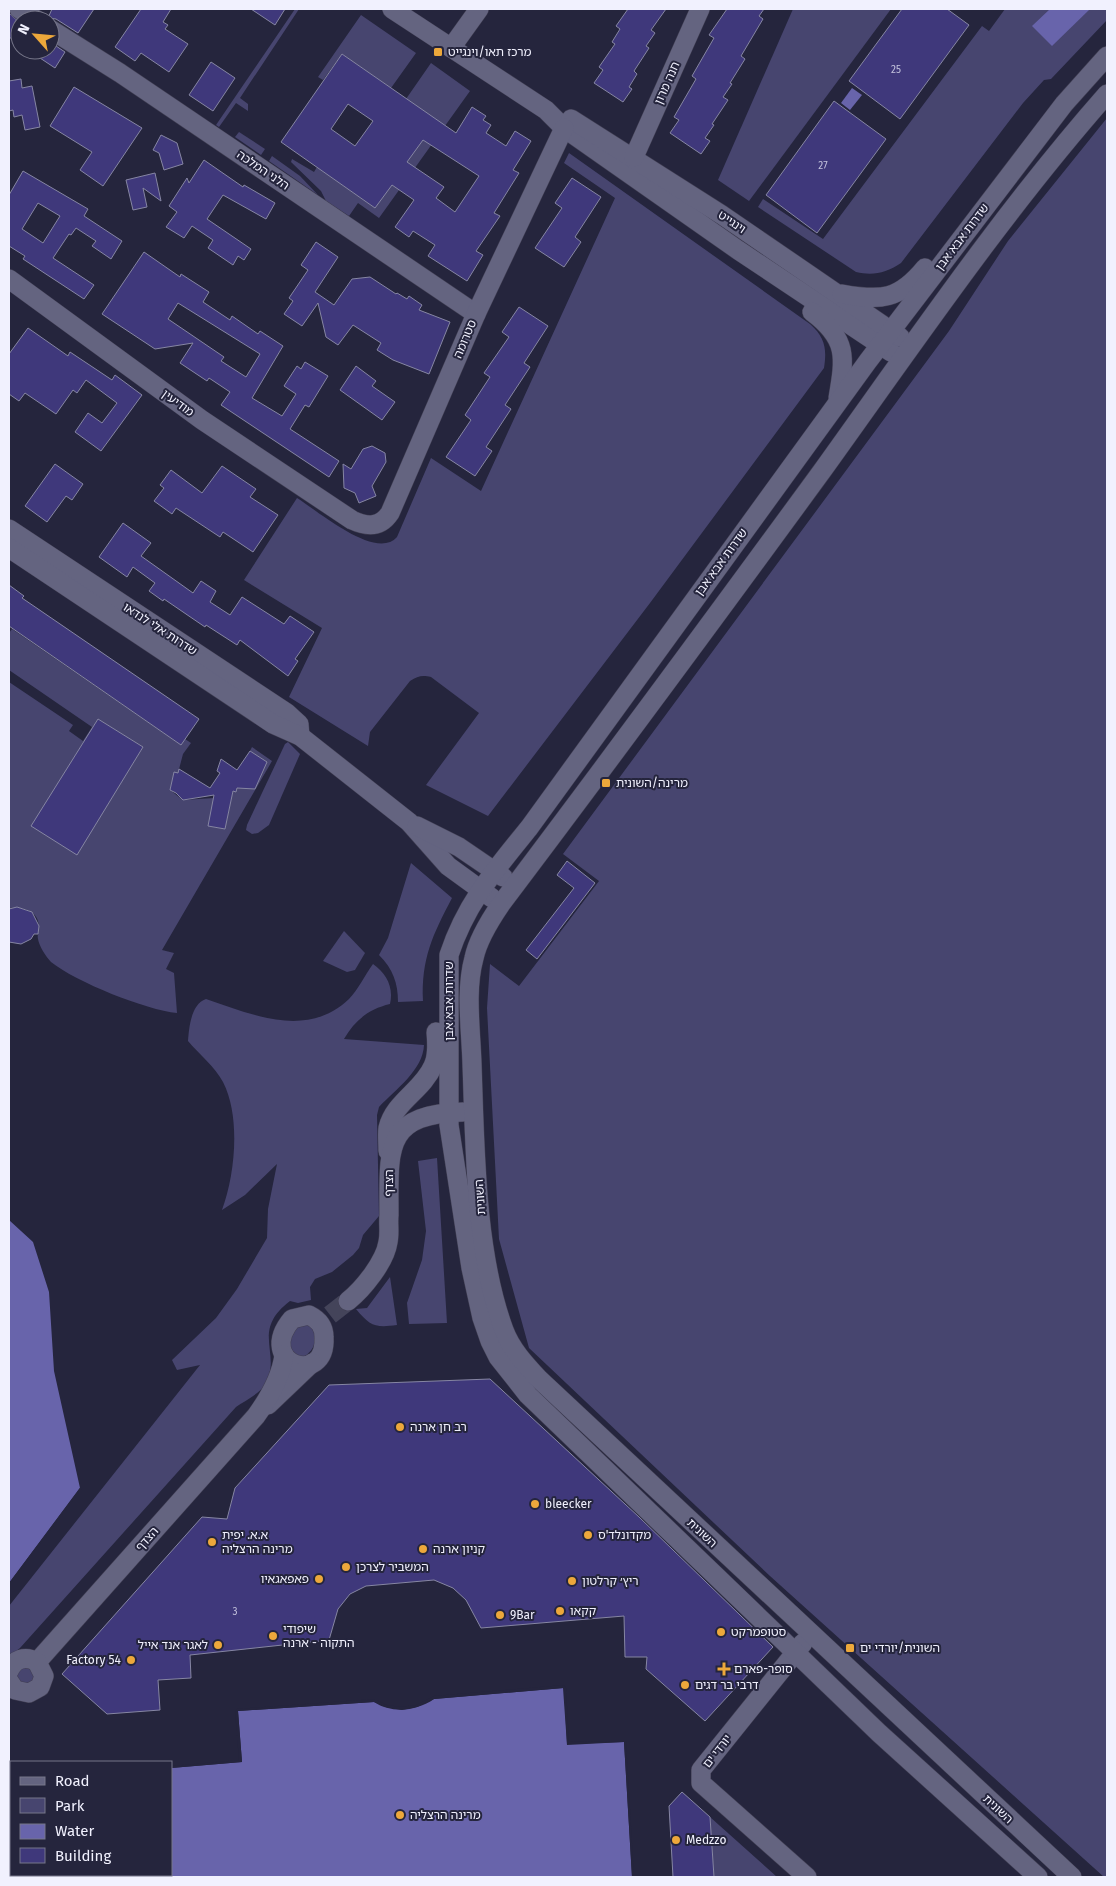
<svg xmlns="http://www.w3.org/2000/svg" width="1116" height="1886" font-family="'Fira Sans','Noto Sans Hebrew',sans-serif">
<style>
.green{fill:#47456f;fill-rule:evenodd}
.water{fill:#6864ab}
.pier{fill:#25253d}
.building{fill:#3f387b;stroke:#8686a3;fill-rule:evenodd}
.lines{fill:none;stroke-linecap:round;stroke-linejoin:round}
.minor-tunnel{stroke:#44445a;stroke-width:19;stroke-dasharray:19 9;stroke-linecap:butt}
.minor-casing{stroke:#413f53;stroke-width:20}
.minor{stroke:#646480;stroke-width:19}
.poi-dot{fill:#eda83b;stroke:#25253d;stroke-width:2}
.labels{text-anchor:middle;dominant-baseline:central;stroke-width:4;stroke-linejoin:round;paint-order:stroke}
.number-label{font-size:10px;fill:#c4c3dd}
.poi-label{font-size:12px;fill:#f1f1fe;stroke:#25253d;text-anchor:start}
.street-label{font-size:12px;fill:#f1f1fe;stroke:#25253d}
</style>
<rect width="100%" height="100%" fill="#25253d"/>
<g class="green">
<path d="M295 9H299L240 98 248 104V111L236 103 219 127 216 125Z"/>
<path d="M793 9H891L749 201 718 180Z"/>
<path d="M1005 9H1107V20L1051 79 1044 80 1023 103 901 263C886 273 873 276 856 272L758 207 763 199 823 239 982 26 989 31Z"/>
<path d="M361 15 416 53 391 88 342 54 323 80 318 77Z"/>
<path d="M431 63 470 91 379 218 358 203 349 216 326 201 321 191 291 162 292 159 314 172 317 167 375 208 436 120 406 99Z"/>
<path d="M1107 118V1877H1104L770 1576 529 1348 499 1239 487 1008 490 964 519 986 599 881 563 854 949 331 1008 241Z"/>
<path d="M239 132 265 149 261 155 235 137Z"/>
<path d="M569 153 810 324C825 337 827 349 824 368L650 603 488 816 426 785 479 713 431 677C422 675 418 676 410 681L370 732 368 746 289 697 322 628 244 580 297 498C318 511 376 561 397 537L431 458 481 491 615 198 564 163Z"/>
<path d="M272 156 300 176 318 195 269 161Z"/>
<path d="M12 629 181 745 185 739 191 743 183 754 178 773H174L170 790 183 800 214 798 209 826 225 829 233 791 236 792 237 788 266 762 250 751 252 747 272 761 162 950 174 953 166 969 174 973 177 1013C146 1010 76 982 51 962 46 957 39 946 38 939 37 935 39 931 39 928 39 910 23 907 9 908V682L73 725 69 731 83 741 92 727 9 670V633ZM98 719 143 747 77 854 32 826Z"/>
<path d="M288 742 300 754 269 825 258 833 252 834 246 830 247 825 285 744Z"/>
<path d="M411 863 452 898C433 934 421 959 423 1001L398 1002C398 983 393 969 379 955L388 938Z"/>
<path d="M344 931 365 953 355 970 347 972 323 961Z"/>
<path d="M373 964C386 973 394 987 390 1004 369 1009 355 1020 344 1039L424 1045C423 1070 396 1089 379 1107L377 1115 379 1216 363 1235 359 1248 353 1255 332 1272 315 1279 310 1287 311 1300 298 1303 290 1301C249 1332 284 1355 264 1386 259 1394 244 1401 236 1407L20 1648 9 1657V1606L200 1365 177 1370 172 1360 216 1318 237 1289 267 1238 268 1209 277 1164 245 1195 222 1210C235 1175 241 1117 223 1082 215 1067 199 1054 188 1041 189 1028 191 1004 206 999 253 1015 307 1039 349 999 358 990 365 975 373 964Z"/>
<path d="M437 1158 447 1323 409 1324 407 1303 422 1260 426 1231 418 1161Z"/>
<path d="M390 1277 397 1325C375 1328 370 1326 356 1309L367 1308Z"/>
<path d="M304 1323C320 1330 318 1347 305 1356L298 1357 292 1353 289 1338 298 1326Z"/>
<path d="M27 1663 38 1678 22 1688 13 1671Z"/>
<path d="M710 1817 777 1877H714Z"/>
</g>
<g class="water">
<path d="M1050 9H1090L1052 46 1032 26Z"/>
<path d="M852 88 862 95 850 110 841 103Z"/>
<path d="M9 1220 33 1242 49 1292 54 1371 80 1488 9 1583Z"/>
<path d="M564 1688 567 1744 624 1742 632 1877H9V1862H11V1875H171V1768L242 1762 238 1711 374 1702C392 1714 417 1711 434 1699Z"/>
</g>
<g class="pier">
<path d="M82 1485V1489L9 1585V1583Z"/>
<path d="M564 1685 566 1688 569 1742 626 1741 634 1877H632L624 1742 567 1745 563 1688 434 1699 417 1707 402 1710 386 1707 374 1702 238 1711 242 1762 171 1768V1766L239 1760 235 1711 237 1709 374 1699 387 1705 401 1707 416 1705 434 1696Z"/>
</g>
<g class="building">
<path d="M52 9H94L78 33 56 19 48 18Z"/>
<path d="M141 9H171L163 22 168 25 165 29 188 44 169 72 141 53 135 61 115 47Z"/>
<path d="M251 9H285L275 25Z"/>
<path d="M628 9H666L651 30 655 33 646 46 649 48 634 71 637 74 629 87 632 89 623 102 594 83 603 70 599 67 615 44 612 42 620 29 616 26Z"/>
<path d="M727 9H764L759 16 763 19 741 56 745 59 730 83 732 84 723 97 728 100 712 124 714 125 705 138 710 141 701 154 670 133 679 120 674 117 696 79 692 76 714 38 709 35Z"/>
<path d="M902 9H947L969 25 900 119 849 81Z"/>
<path d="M9 13 20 23V44L9 37Z"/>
<path d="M50 42 65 52 55 68 28 50H50Z"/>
<path d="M342 54 456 133 472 107 486 116 483 120 491 125 486 133 506 146 515 131 531 141 513 170 519 173 494 213 500 216 476 251 483 255 467 281 428 256 435 245 413 231 409 237 395 227 414 200 392 185 375 208 281 142ZM348 104 373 121 355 146 331 129ZM423 140 479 176 455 212 436 198 444 187 407 162Z"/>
<path d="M211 62 235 78 213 111 189 95Z"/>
<path d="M21 79 22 88 32 86 40 127 25 130 22 115 14 117 13 110 9 111V81Z"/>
<path d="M74 87 142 128 103 186 80 170 92 152 50 126Z"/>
<path d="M834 101 886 139 817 233 766 195Z"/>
<path d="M161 135 177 143 183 164 164 170 159 153 153 150Z"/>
<path d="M204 160 243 187 244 185 275 203 266 219 223 195 207 219 251 249 244 260 238 256 233 265 208 248 213 240 192 226 184 238 166 227 177 212 169 206 187 178 189 183Z"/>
<path d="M23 171 88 209 84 216 122 241 111 259 92 246 96 241 76 228 71 235 69 234 53 258 94 285 84 299 23 259 25 256 9 246V195ZM38 203 60 216 43 243 22 229Z"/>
<path d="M155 173 161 201 143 188 147 207 133 210 126 180Z"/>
<path d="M572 178 601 197 575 237 581 242 564 267 535 248 562 208 555 203Z"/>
<path d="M316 242 338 257 315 292 334 305 352 279 370 277 396 294 397 293 407 299 409 296 422 305 419 310 450 322 429 374 393 360 377 350 381 343 353 325 338 345 326 337 318 303 302 326 284 314 293 301 289 298 308 270 301 265Z"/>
<path d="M144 252 180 277 181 274 209 292 203 302 230 320 232 316 258 334 260 331 283 346 252 398 282 416 296 394 284 386 297 366 301 369 305 362 328 376 309 407 305 405 290 429 339 461 329 477 221 405 230 392 209 378 207 381 180 363 193 343 155 349 102 314ZM178 303 260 354 246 377 221 361 224 357 168 319Z"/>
<path d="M519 307 548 326 524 363 530 367 505 405 511 409 486 447 492 451 475 476 446 457 471 420 465 415 490 377 484 373 509 337 502 332Z"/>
<path d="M28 328 68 356 70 352 112 380 115 375 142 395 101 451 75 432 88 413 102 423 117 403 86 380 77 393 73 390 56 414 25 393 19 401 9 394V354Z"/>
<path d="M356 366 376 381 372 386 395 402 382 420 340 390Z"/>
<path d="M372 446 385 453 386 462 372 486 376 496 359 503 355 493 344 488 343 464 351 469 363 449Z"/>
<path d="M55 464 83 484 72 500 66 496 47 522 25 506Z"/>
<path d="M222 466 256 489 250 497 278 515 253 552 223 532 220 537 176 508 172 514 154 501 164 488 160 485 171 470 202 493Z"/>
<path d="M123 523 151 543 141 556 193 593 201 581 216 591 210 602 230 615 242 597 284 624 290 616 314 632 295 659 298 661 288 676 240 640 237 645 206 625 205 627 164 599 163 601 149 591 155 583 133 567 127 577 99 557Z"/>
<path d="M9 585 24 596 22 598 199 719 181 745 9 626Z"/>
<path d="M98 719 143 747 77 855 31 826Z"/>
<path d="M250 751 267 762 255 789 237 788 236 792 233 791 225 829 208 826 214 795 183 800 176 793 170 790 174 772 178 773 179 769 210 788 220 773 217 771 221 759 237 770Z"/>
<path d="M567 861 595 883 537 959 526 950 574 888 557 875Z"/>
<path d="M17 907 32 912 39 926 38 934H34L31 939 21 944 9 942V909Z"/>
<path d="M490 1379 639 1517 773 1647 705 1721 646 1669 647 1657H625L624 1616 481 1628 466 1600 453 1588 434 1580 366 1586 350 1594 338 1609 329 1640 190 1655 191 1678 158 1680 160 1710 107 1714 62 1674 202 1517 227 1519 235 1488 329 1385Z"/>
<path d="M682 1792 710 1817 714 1877H673L669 1806Z"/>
</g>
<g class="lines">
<path class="minor-tunnel" d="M330 1315 348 1301"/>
<defs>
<g id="minor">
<path d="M19 9 37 20"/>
<path d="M392 9 546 110 564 128 738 250 891 352"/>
<path d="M50 29 120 73 476 314"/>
<path d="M451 48 479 9"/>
<path d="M571 119 722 215 900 337"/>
<path d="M634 157 700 9"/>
<path d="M9 279 202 420 352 520C367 527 380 528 390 513L476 314 564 128"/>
<path d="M842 294C881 301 899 300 925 268"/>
<path d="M812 312C848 339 845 357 838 398"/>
<path d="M9 529 287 713 299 724 300 736"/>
<path d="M9 548 273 724 300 736 409 822 448 866 492 898"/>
<path d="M417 826 459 847 503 877"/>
<path d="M388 1151C388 1143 387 1135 388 1128 394 1102 423 1090 433 1066 438 1056 437 1043 436 1032"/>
<path d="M348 1301C363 1289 385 1262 388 1242 390 1233 388 1224 389 1215 389 1149 383 1114 463 1112"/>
<path d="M309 1315C319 1320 324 1326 324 1337 327 1388 254 1364 292 1319Z"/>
<path d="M268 1405 312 1363"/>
<path d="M803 1643 701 1770V1783L807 1877"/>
<path d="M37 1662 256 1416C269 1398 281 1378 284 1355"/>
<path d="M9 1671C14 1659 25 1655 37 1662L44 1676 40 1687 29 1693 15 1690 9 1681"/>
<path d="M1038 1877 879 1733 528 1395 498 1357 490 1341 482 1318 471 1268 449 1125V955C466 903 495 870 529 828L868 361 1064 104 1107 56"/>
<path d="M1072 1877 539 1379C525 1364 511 1349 504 1330 475 1252 475 1147 472 1064 471 1030 465 991 474 958 478 939 490 920 501 904 609 761 716 616 822 471 914 343 1003 212 1107 94"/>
</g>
</defs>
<use href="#minor" class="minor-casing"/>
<use href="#minor" class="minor"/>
</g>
<g class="poi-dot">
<rect x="433" y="47" width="10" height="10" rx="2.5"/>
<rect x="601" y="778" width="10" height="10" rx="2.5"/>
<circle cx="400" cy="1427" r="5"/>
<circle cx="535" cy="1504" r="5"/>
<circle cx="588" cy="1535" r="5"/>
<circle cx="212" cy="1542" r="5"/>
<circle cx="423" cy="1549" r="5"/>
<circle cx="346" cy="1567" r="5"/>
<circle cx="319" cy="1579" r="5"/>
<circle cx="572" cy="1581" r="5"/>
<circle cx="560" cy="1611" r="5"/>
<circle cx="500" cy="1615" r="5"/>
<circle cx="721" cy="1632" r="5"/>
<circle cx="273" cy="1636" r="5"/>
<circle cx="218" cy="1645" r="5"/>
<rect x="845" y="1643" width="10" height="10" rx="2.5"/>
<circle cx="131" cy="1660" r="5"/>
<path d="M721.5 1661.5h5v5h5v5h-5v5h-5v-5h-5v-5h5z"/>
<circle cx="685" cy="1685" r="5"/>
<circle cx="400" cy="1815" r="5"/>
<circle cx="676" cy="1840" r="5"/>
</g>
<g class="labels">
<g class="number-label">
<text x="896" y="70">25</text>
<text x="823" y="166">27</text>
<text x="235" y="1612">3</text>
</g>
<g class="poi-label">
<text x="448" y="52">מרכז תאו/וינגייט</text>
<text x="616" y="783">מרינה/השונית</text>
<text x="410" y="1427">רב חן ארנה</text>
<text x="545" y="1504">bleecker</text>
<text x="222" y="1535">א.א. יפית<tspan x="222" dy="14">מרינה הרצליה</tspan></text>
<text x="598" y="1535">מקדונלד'ס</text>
<text x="433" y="1549">קניון ארנה</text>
<text x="356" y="1567">המשביר לצרכן</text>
<text x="309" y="1579" text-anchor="end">פאפאגאיו</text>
<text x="582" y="1581">ריץ׳ קרלטון</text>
<text x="570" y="1611">קקאו</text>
<text x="510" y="1615">9Bar</text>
<text x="283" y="1629">שיפודי<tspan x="283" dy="14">התקוה - ארנה</tspan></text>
<text x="731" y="1632">סטופמרקט</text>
<text x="208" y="1645" text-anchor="end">לאגר אנד אייל</text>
<text x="860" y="1648">השונית/יורדי ים</text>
<text x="121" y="1660" text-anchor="end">Factory 54</text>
<text x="734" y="1669">סופר-פארם</text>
<text x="695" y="1685">דרבי בר דגים</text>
<text x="410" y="1815">מרינה הרצליה</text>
<text x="686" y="1840">Medzzo</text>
</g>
<g class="street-label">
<text transform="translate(667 83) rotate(-66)">חנה מרון</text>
<text transform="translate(263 170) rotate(34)">הלני המלכה</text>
<text transform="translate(732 222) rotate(34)">וינגייט</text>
<text transform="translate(962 237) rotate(-53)">שדרות אבא אבן</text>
<text transform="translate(465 339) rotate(-67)">סטרומה</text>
<text transform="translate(178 403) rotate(36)">מודיעין</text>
<text transform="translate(721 562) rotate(-54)">שדרות אבא אבן</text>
<text transform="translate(160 629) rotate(33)">שדרות אלי לנדאו</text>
<text transform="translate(449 1001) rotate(-90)">שדרות אבא אבן</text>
<text transform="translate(389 1183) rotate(-89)">הצדף</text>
<text transform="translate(480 1197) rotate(-94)">השונית</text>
<text transform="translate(702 1533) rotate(43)">השונית</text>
<text transform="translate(147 1539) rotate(-48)">הצדף</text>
<text transform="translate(717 1751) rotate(-52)">יורדי ים</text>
<text transform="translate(998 1809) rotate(43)">השונית</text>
</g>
</g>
<rect width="1116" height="1886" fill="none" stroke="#f1f1fe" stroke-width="20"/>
<rect x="10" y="1761" width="162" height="115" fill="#25253d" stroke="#77778a"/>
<rect x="20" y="1777" width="25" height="8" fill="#646480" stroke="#77778a"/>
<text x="55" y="1786" font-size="15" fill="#f1f1fe">Road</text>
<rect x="20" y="1798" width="25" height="15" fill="#47456f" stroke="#77778a"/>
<text x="55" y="1811" font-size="15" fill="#f1f1fe">Park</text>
<rect x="20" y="1824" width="25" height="15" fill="#6864ab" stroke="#77778a"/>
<text x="55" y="1836" font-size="15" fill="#f1f1fe">Water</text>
<rect x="20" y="1848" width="25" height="15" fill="#3f387b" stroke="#77778a"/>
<text x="55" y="1861" font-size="15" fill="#f1f1fe">Building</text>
<g transform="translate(35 35) rotate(297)"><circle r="24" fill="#25253d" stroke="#77778a"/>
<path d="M0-4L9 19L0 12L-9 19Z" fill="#eda83b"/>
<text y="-8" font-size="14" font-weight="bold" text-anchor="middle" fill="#f1f1fe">N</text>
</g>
</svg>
